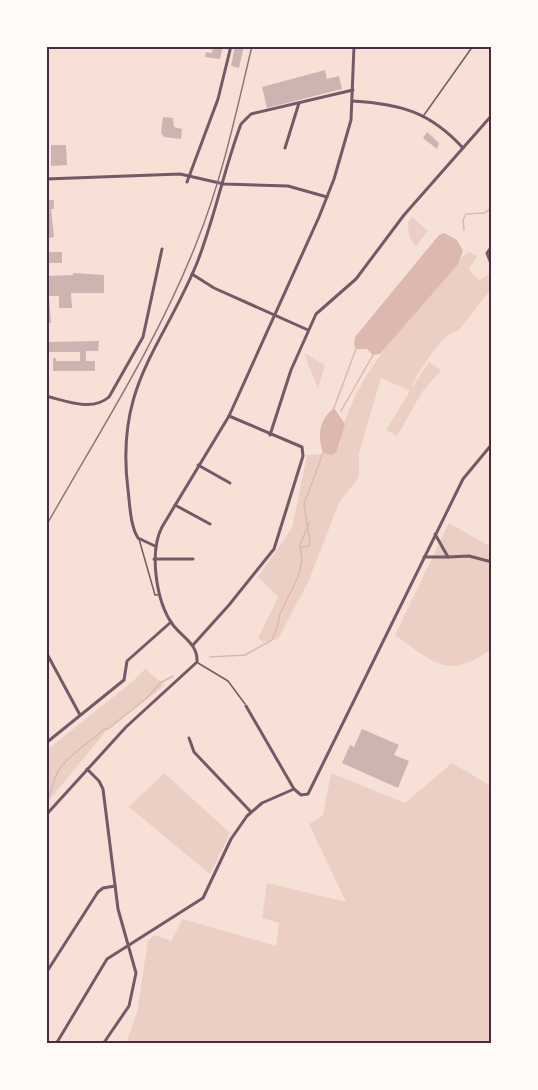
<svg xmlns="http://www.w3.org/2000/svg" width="538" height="1090" font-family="Helvetica,sans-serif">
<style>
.green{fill:#ebcfc5}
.water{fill:#dcb8b0}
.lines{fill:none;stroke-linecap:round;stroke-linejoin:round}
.stream{stroke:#dcb8b0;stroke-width:1.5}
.building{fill:#ccb4b1}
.service{stroke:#755966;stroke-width:1.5}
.minor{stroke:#755966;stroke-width:3}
.rail{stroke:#8f747c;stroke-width:1.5}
.neatline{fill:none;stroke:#4a2c40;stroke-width:2}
</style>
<rect width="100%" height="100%" fill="#f7e1d7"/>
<g class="green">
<path d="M412 217 428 231 416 246 409 237 408 222Z"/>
<path d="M469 252 477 256 469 269 479 281 490 273 491 289 459 330 447 336 433 351 417 375 412 388 429 362 441 370 422 392 397 436 386 430 410 391 381 378 359 453V477L339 503 309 580 278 639 263 642 258 638 278 597 258 577 292 528 307 455 327 454 340 445C349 374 420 310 464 255Z"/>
<path d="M304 353 325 365 318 389Z"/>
<path d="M449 523 491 547V649C447 681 435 663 395 635Z"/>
<path d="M145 669 165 685 107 730 47 803V750L132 682Z"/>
<path d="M452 763 491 786V1043H126L137 1013 148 940 155 935 171 941 183 919 276 946 279 923 262 918 267 883 346 902 309 824 323 815 331 773 405 803Z"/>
<path d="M164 773 230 833 210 874 129 807Z"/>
</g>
<g class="water">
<path d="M444 233 457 240 463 251 458 264 380 354 373 355 367 349H356L354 345 355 337 439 235Z"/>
<path d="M334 408 345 424 337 451 332 455 323 453C317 435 319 420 334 408Z"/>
</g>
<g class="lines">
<g class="stream">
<path d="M464 230 463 220 466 214 484 213 492 208"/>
<path d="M334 408 356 349"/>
<path d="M341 411 373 355"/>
<path d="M300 548 309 546 310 542 304 504 323 453"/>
<path d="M210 657 245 655 272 640C274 632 280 625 279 616L298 577 302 560 300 545 309 523"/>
<path d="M46 802C53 791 52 778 61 767 73 751 90 743 104 729H108L148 697 160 683 173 676"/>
</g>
</g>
<g class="building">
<path d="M213 46H223L220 59 205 57 206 52 212 53Z"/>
<path d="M235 46H244L239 68 231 66Z"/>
<path d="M325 70 327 79 339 76 342 89 267 108 262 87Z"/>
<path d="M163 117 173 118 174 127 182 129 181 139 164 137 161 133Z"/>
<path d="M427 132 439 143 437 149 423 138Z"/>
<path d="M51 145H66L67 165 51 166Z"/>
<path d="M46 200H54V209H51L54 237 49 238V252H62V263H46Z"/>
<path d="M73 273 104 275V293H71L72 308H59V296H49L51 323H46V276L73 275Z"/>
<path d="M99 341 98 351H86V361H95V371H53V358H56V361H80V352H46V342Z"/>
<path d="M362 729 399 745 394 755 409 761 398 788 342 763 350 745 354 747Z"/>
</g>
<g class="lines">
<g class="service">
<path d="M424 115 473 46"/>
<path d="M139 539 155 595H158"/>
<path d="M198 663 228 681 245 704"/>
</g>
<g class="minor">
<path d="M353 101C401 104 430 112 463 148"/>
<path d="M285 148 299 103"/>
<path d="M46 179 180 174 224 184 288 186 327 197"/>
<path d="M187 182 218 99 231 46"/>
<path d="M492 246 487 253 492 266"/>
<path d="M192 274 214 288 308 330"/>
<path d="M46 396C66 401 92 412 109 397L143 337 162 249"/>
<path d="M270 435 291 370 316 314 356 279 404 215 492 115"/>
<path d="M198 465 230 483"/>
<path d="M175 505 210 524"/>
<path d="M435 534 448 557 469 556 492 562"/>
<path d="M155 546 138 538C130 525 130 505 128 490 115 386 161 350 197 263 215 217 224 169 241 124L251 114 353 90"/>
<path d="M424 557H448"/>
<path d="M154 559H193"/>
<path d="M193 645 229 605 274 549 303 456 302 447 229 416"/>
<path d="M46 652 80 715"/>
<path d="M246 706 294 789 301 795 308 794 463 479 492 444"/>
<path d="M189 738 194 752 251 812"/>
<path d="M46 743 124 680 127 661 171 622"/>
<path d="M87 769 99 781 103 789 118 909 136 973 129 1006 103 1044"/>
<path d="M46 815 126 727 197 662C198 644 183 638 173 625 156 602 149 552 162 527L229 416 319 217 334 179 351 120 354 46"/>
<path d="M46 973 98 892 103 888 115 886"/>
<path d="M56 1044 107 959 203 898 231 839 247 816 262 803 294 789"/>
</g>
<path class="rail" d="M46 526C98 434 157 343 196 244 222 180 236 113 252 46"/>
</g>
<rect width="538" height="1090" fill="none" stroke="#fffaf5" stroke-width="96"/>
<rect x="48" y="48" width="442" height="994" class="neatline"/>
</svg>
